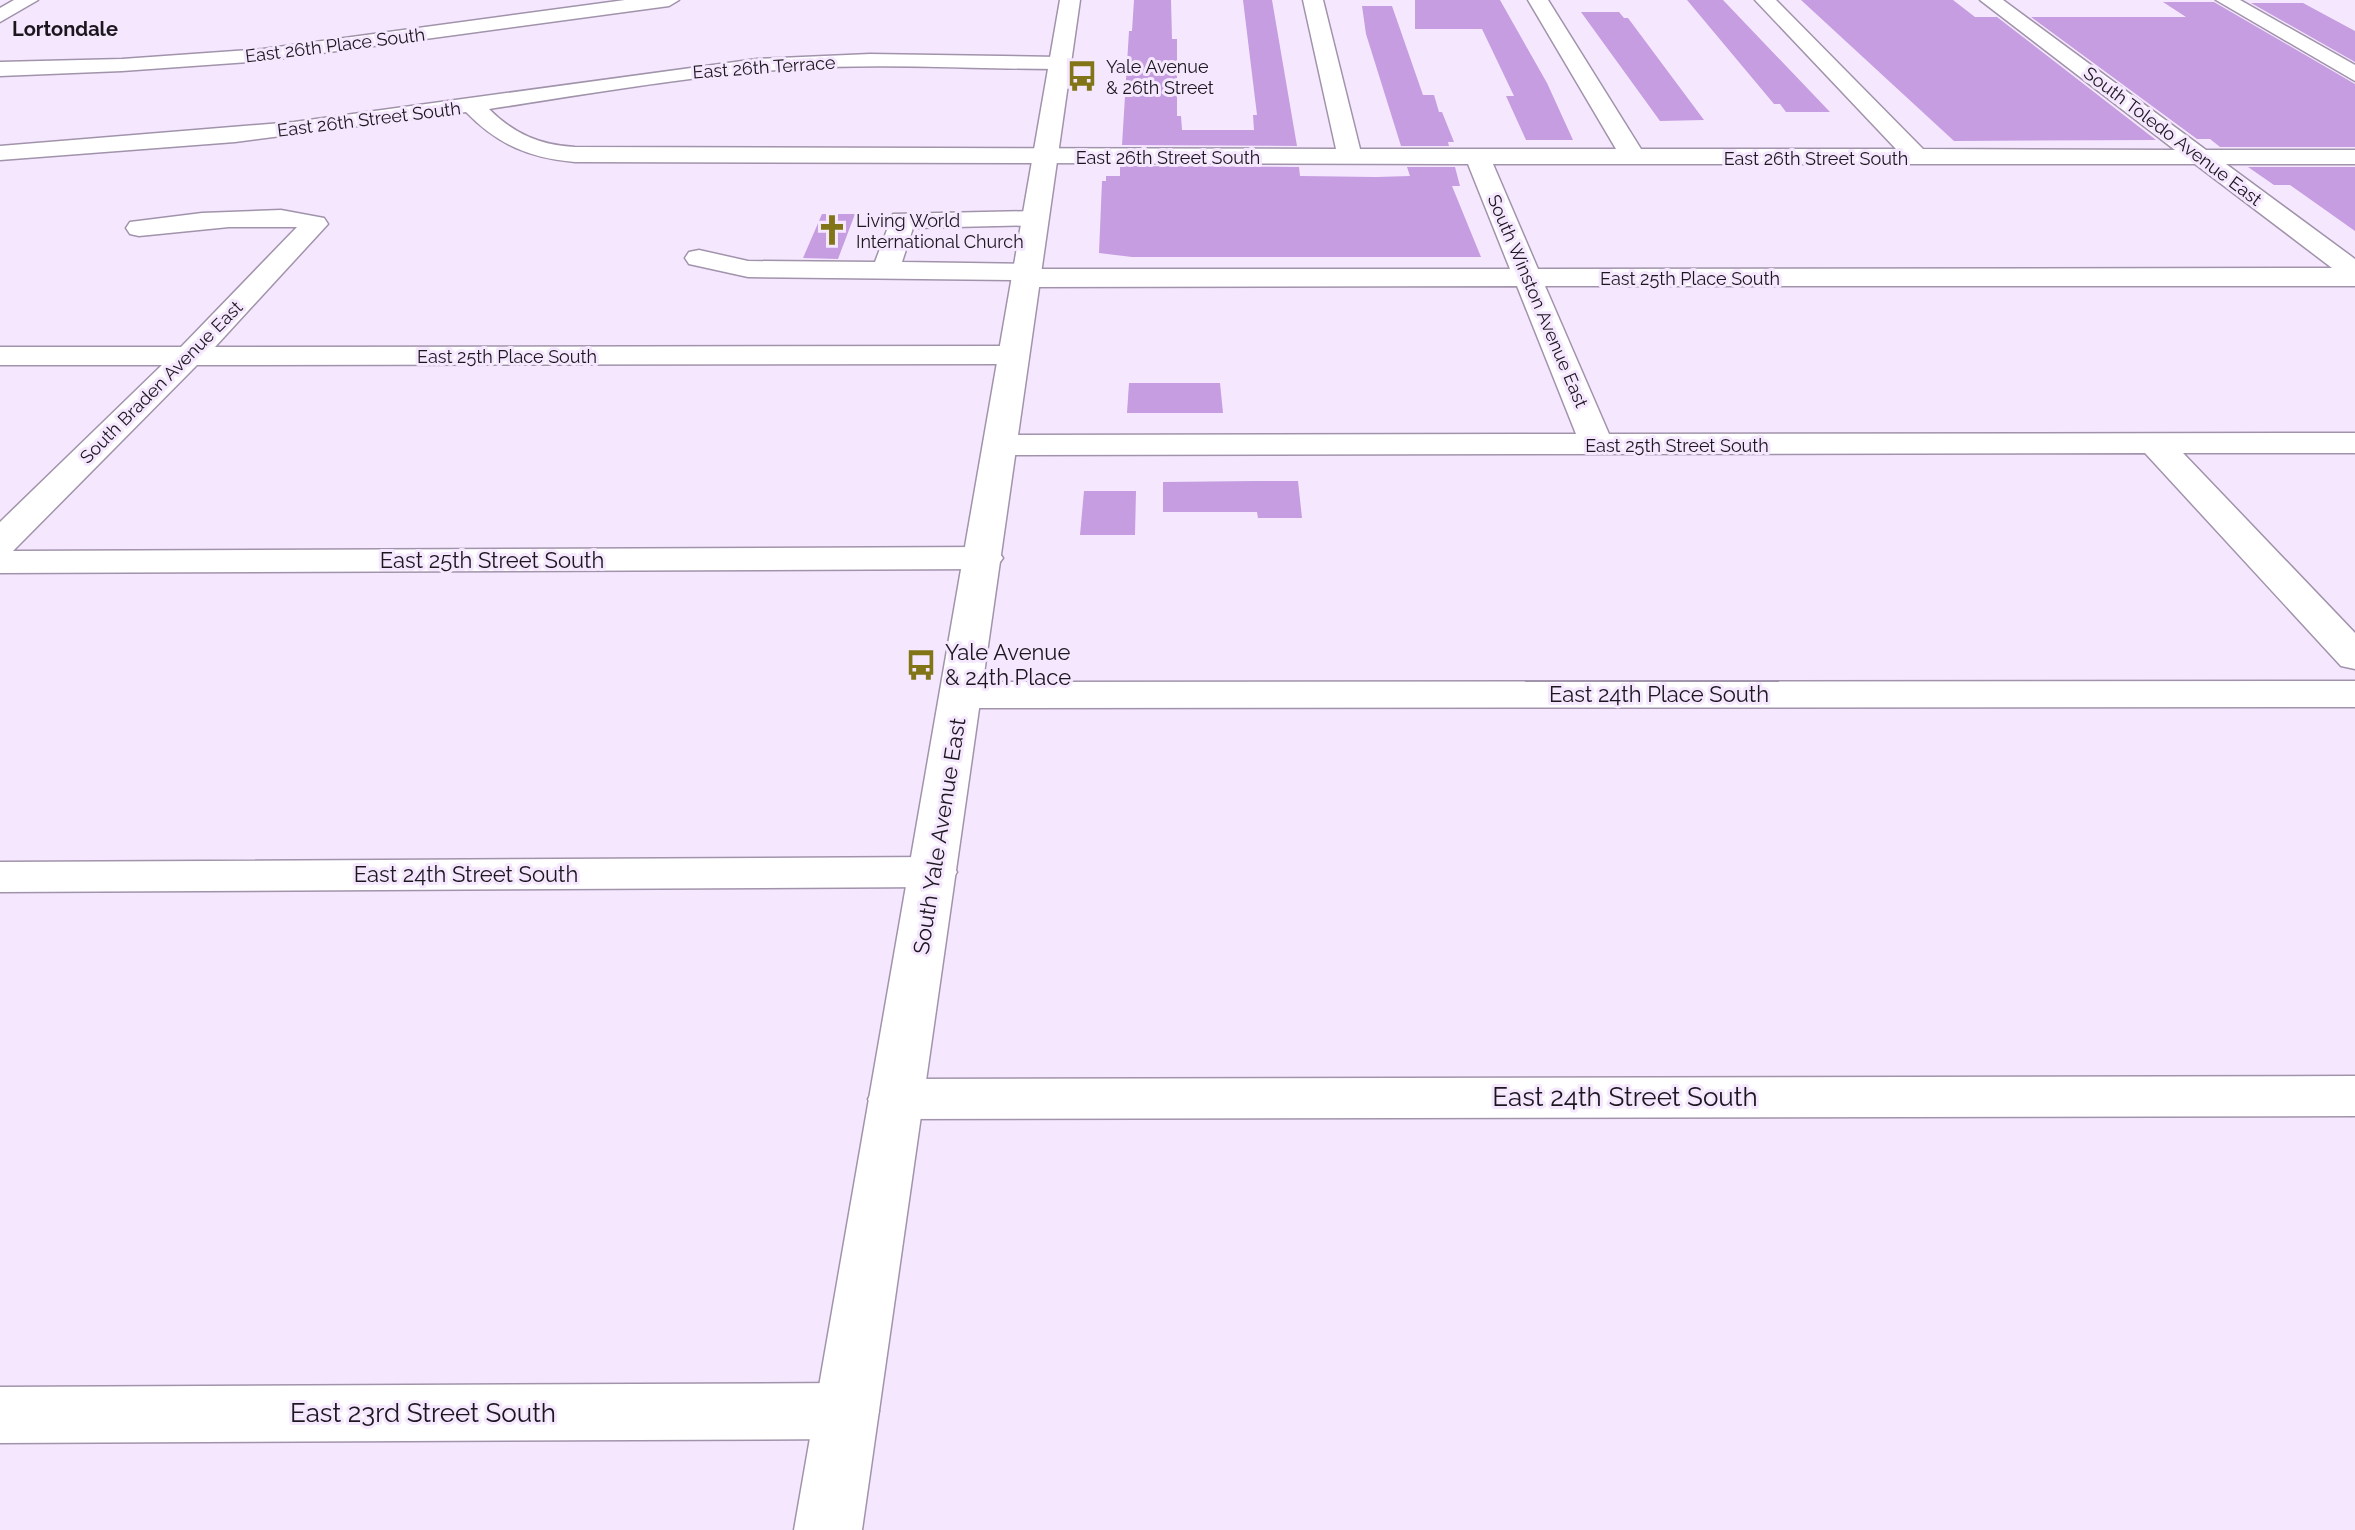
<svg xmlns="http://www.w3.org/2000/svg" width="2355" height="1530" font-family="Raleway,sans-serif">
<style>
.building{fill:#c59de0}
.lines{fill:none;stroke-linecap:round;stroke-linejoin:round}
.minor-casing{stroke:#a193ab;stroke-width:3}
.major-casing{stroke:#a193ab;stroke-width:3}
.minor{fill:#fff;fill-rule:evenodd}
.major{fill:#fff;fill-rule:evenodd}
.labels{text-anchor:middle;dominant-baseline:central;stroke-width:6;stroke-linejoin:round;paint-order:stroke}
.far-street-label{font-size:18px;fill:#1c161f;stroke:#f5e8fe}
.far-poi-label{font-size:18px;fill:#1c161f;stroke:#f5e8fe;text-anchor:start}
.far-neighbourhood-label{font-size:20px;font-weight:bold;fill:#1c161f;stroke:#f5e8fe}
.street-label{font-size:22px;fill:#1c161f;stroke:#f5e8fe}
.poi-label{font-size:22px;fill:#1c161f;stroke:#f5e8fe;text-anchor:start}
.near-street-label{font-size:26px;fill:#1c161f;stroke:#f5e8fe}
</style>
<rect width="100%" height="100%" fill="#f5e8fe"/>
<g class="building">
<path d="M1134 0H1171L1172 39H1177V116H1181L1182 130H1254L1253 115H1257L1243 0H1272L1297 146 1122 145 1129 31H1132Z"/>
<path d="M1415 0H1500L1547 83 1573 140H1526L1506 96H1514L1482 29H1415Z"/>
<path d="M1687 0H1723L1830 112H1786L1780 104H1774Z"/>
<path d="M1801 0H1953L1975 17H1997L2156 140 1954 141Z"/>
<path d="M2163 2H2214L2355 84V147H2220L2210 139H2197L2031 17H2186Z"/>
<path d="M2251 3H2303L2355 31V62Z"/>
<path d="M1362 6H1392L1423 95H1434L1439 112H1442L1454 142H1448L1449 146H1401L1366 34Z"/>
<path d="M1581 12H1619L1624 18H1628L1704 120 1660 121Z"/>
<path d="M1120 166 1299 167 1300 176 1376 177 1410 176 1407 167H1455L1460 186H1452L1481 257H1132L1099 253 1102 181H1106V176H1120Z"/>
<path d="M2248 167H2355V231L2290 185H2274Z"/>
<path d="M822 214H855L838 259 803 258Z"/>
<path d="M1129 383H1220L1223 413H1127Z"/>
<path d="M1255 481H1298L1302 518H1258L1257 512H1163V482Z"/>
<path d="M1084 491H1136L1135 535H1080Z"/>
</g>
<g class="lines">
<defs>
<g id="minor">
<path d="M14 0H38L0 22V8Z"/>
<path d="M625 0H679L669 6 263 61 122 71 0 76V62L122 59 263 49Z"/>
<path d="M1303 0H1323L1360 149H1616L1528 0H1548L1641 149H1896L1755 0H1776L1923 149 2175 150 1980 0H2003L2206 150H2355V164H2226L2355 259V286H1545L1609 434 2355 433V453H2183L2355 633V669L2341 666 2145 453 1000 455 988 452 983 445 988 438 1000 435 1576 434 1517 286 1025 287 1012 280 748 277 689 264 685 258 689 252 699 250 748 261 875 262 893 214 1035 211 1044 213 1048 219 1044 225 913 228 902 262 1026 264 1038 269H1510L1468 164 575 162C530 158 498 145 466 112L235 142 0 160V146L294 122 757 59 870 54 1059 57 1070 63 1059 69C970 69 880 63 791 69 689 76 589 94 489 109 514 134 540 145 575 147L1336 149ZM1493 164H2195L2332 268 1538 269Z"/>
<path d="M2216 0H2240L2355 65V81Z"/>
<path d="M281 210 324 218 328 224 215 347 1014 346 1025 348 1029 355 1025 362 1014 364 197 365 13 551 984 547 997 550 1003 558 997 566 984 569 0 573V522L162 365H0V347H181L297 227H229L139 236 130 234 126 228 130 222 202 213Z"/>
<path d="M2355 681V707L962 708 947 704 941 695 947 686 962 682Z"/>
<path d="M933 857 950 861 957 872 950 883 933 887 0 892V862Z"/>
<path d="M2355 1076V1116L895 1119 876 1113 868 1099 876 1085 895 1079Z"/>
<path d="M847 1383 870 1391 879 1411 870 1431 847 1439 0 1443V1387Z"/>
</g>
<path id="major" d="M1060 0H1080L862 1530H794Z"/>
</defs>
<use href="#minor" class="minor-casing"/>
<use href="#major" class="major-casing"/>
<use href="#minor" class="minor"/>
<use href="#major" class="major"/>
</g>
<defs>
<symbol id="bus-bare" viewBox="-9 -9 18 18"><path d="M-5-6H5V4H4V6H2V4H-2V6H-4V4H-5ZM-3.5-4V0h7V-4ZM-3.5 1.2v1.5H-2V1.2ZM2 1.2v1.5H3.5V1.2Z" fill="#817517" stroke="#f5e8fe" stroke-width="2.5" paint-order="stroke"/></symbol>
<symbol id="church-bare" viewBox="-9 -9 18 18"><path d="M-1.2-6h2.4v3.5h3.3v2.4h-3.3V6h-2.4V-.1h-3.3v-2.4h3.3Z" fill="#817517" stroke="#f5e8fe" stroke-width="2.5" paint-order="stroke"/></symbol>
</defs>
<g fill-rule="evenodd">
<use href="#bus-bare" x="1060" y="54" width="44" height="44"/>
<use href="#church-bare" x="810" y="208" width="44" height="44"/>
<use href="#bus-bare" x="899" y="643" width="44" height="44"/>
</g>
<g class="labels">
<g class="far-street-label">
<text transform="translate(335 45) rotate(-7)">East 26th Place South</text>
<text transform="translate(764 67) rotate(-4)">East 26th Terrace</text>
<text transform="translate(369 119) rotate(-7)">East 26th Street South</text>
<text transform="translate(2173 136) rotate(37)">South Toledo Avenue East</text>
<text x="1168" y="157">East 26th Street South</text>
<text x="1816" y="158">East 26th Street South</text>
<text x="1690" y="278">East 25th Place South</text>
<text transform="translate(1538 301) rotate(67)">South Winston Avenue East</text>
<text x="507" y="356">East 25th Place South</text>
<text transform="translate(161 382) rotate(-45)">South Braden Avenue East</text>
<text x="1677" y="445">East 25th Street South</text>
</g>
<g class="far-poi-label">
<text x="1106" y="66">Yale Avenue<tspan x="1106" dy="21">&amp; 26th Street</tspan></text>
<text x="856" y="220">Living World<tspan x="856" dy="21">International Church</tspan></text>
</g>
<g class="far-neighbourhood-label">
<text x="65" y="29">Lortondale</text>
</g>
<g class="street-label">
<text x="492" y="560">East 25th Street South</text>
<text x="1659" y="694">East 24th Place South</text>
<text transform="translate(939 836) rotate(-81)">South Yale Avenue East</text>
<text x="466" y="874">East 24th Street South</text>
</g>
<g class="poi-label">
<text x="945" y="652">Yale Avenue<tspan x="945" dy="25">&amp; 24th Place</tspan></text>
</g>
<g class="near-street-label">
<text x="1625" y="1097">East 24th Street South</text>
<text x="423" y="1413">East 23rd Street South</text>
</g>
</g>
</svg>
